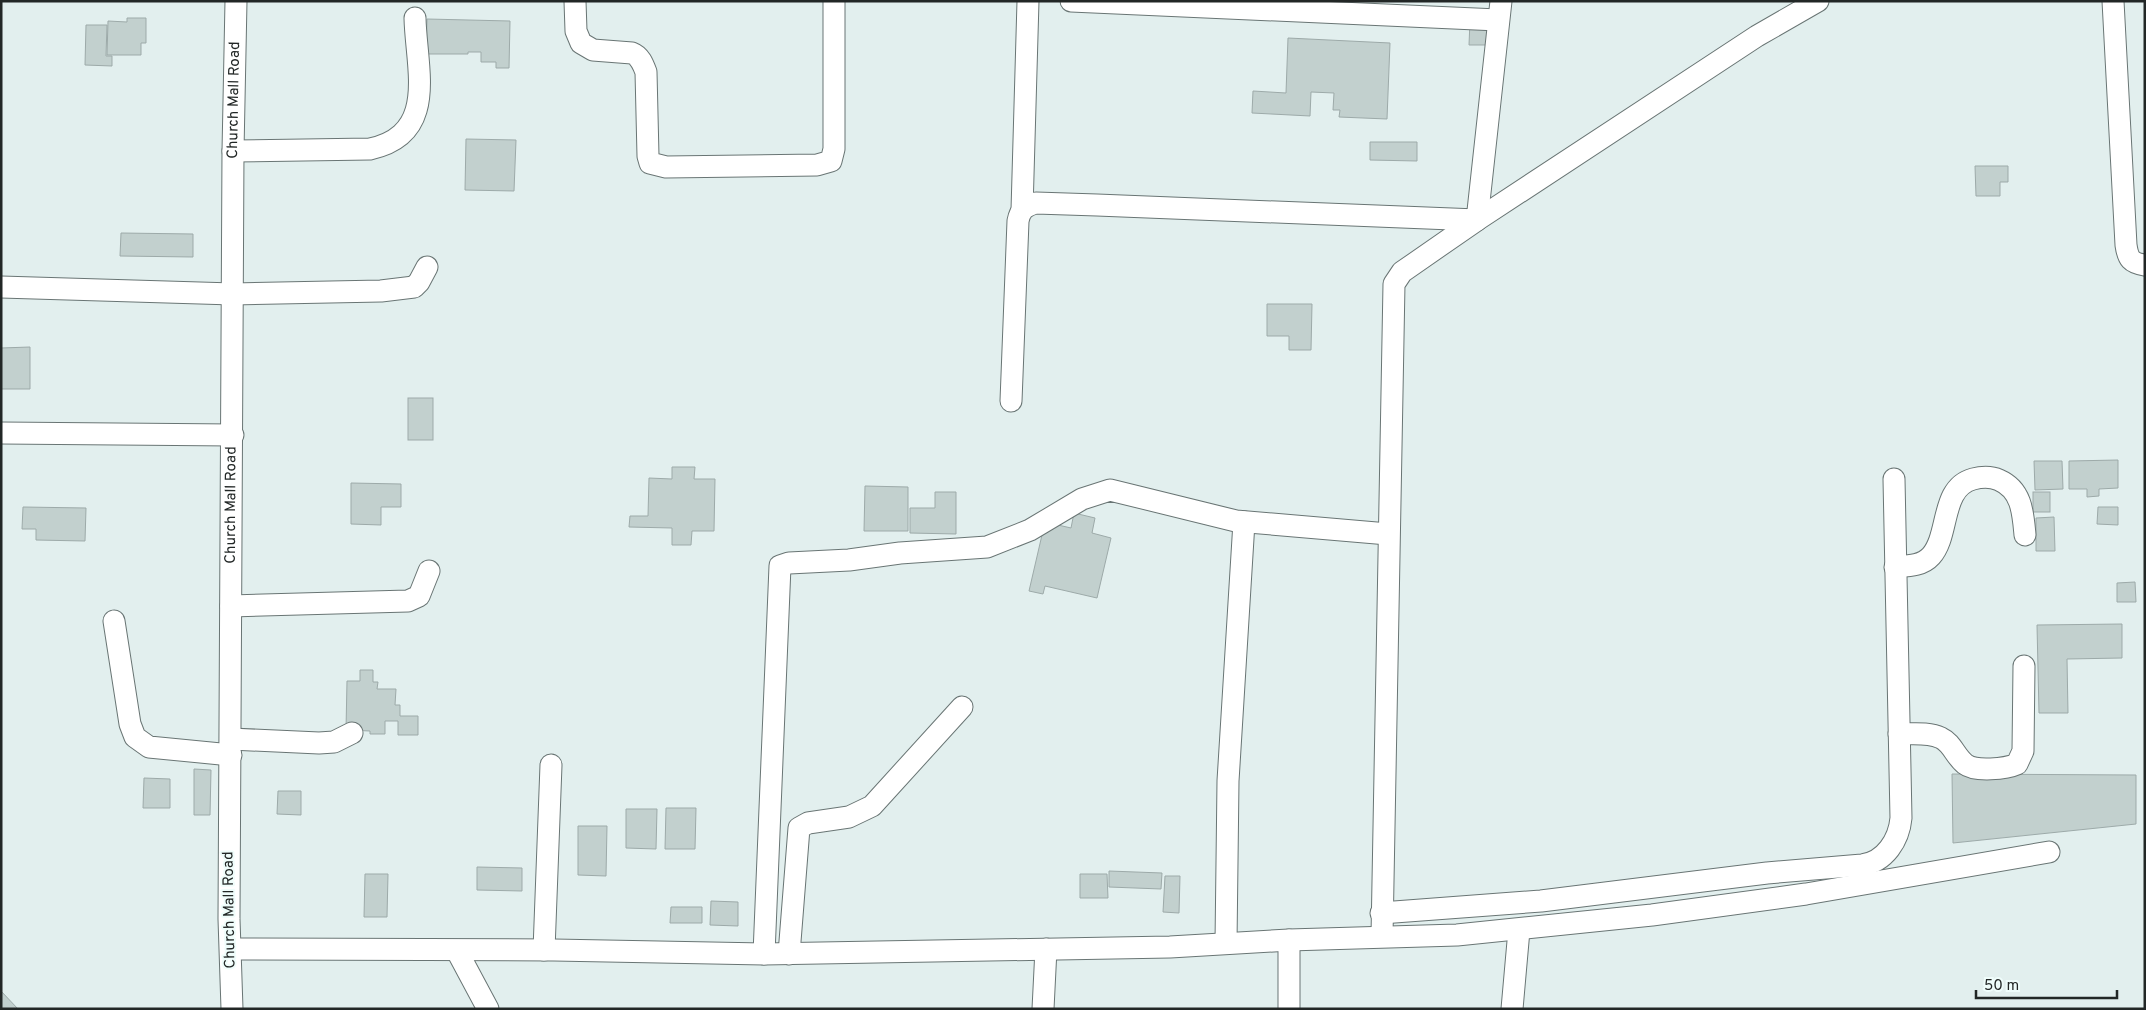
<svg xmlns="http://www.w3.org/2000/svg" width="2146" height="1010" font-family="Overpass,sans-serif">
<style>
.building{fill:#c2d0ce;stroke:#9daaa9}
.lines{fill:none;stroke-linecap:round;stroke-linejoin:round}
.minor-casing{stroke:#697574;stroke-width:23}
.minor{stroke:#fff;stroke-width:21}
.labels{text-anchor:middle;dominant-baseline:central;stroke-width:4;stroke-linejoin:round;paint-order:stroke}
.street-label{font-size:15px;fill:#222726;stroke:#effdfb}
</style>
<rect width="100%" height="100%" fill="#e2efee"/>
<g class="building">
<path d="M127 18H146V43H141V55H107L108 21 127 22Z"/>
<path d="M427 19 510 21 509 68H496V62H481V52H468V54H426Z"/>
<path d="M1470 21H1492V45H1469Z"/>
<path d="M86 25H107L106 56H112V66L85 65Z"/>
<path d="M1288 38 1390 43 1387 119 1339 117 1340 110H1333L1334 93 1311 92 1310 116 1252 113 1253 91 1286 93Z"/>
<path d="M466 139 516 140 514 191 465 190Z"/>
<path d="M1370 142H1417V161L1370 160Z"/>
<path d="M1975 166H2008V182H2000V196H1976Z"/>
<path d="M121 233 193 234V257L120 256Z"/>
<path d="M1267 304H1312L1311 350H1289V336H1267Z"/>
<path d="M30 347V389H1V348Z"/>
<rect x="408" y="398" width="25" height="42"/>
<path d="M2118 460V488L2099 489V496L2087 497V489H2069V461Z"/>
<path d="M2034 461H2062L2063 489 2035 490Z"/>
<path d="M672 467H695L694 479H715L714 531H692L691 545H672V528L629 527 630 516H648L649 478 672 479Z"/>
<path d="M351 483 401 484V507H381V525L351 524Z"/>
<path d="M865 486 908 487V531H864Z"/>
<path d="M935 492H956V534L910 533V508H935Z"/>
<rect x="2033" y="492" width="17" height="20"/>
<path d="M23 507 86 508 85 541 36 540V529H22Z"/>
<path d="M2098 507H2118V525L2097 524Z"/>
<path d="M1074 513 1095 518 1092 533 1111 538 1097 598 1045 586 1043 594 1029 591 1045 522 1071 528Z"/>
<path d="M2054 517 2055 551H2036V518Z"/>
<path d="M2135 582 2136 602H2117V583Z"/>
<path d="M2122 624V658L2067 659 2068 713H2039L2037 625Z"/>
<path d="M360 670H373V682H378L377 689H396L395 705H400V716H418V735H398V721H385V734H370V731L346 730 347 681H360Z"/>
<path d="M194 769 211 770 210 815H194Z"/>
<path d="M1952 774 2136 775V824L1953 843Z"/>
<path d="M144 778 170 779V808H143Z"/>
<path d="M278 791H301V815L277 814Z"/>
<path d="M666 808H696L695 849H665Z"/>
<path d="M626 809H657L656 849 626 848Z"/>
<path d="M578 826H607L606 876 578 875Z"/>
<path d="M477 867 522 868V891L477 890Z"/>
<path d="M1109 871 1162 873 1161 889 1109 887Z"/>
<path d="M365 874H388L387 917H364Z"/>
<path d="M1080 874H1107L1108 898H1080Z"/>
<path d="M1165 876H1180L1179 913 1163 912Z"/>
<path d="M711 901 738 902V926L710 925Z"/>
<path d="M671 907H702V923H670Z"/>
<path d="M1 991 18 1009H1Z"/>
</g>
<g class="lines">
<defs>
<g id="minor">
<path d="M575 1 576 31 581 43 593 50 632 53C640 56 643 64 646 72L648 156 650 163 666 167 817 165 831 161 834 149V1"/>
<path d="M1071 1 1498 20"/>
<path d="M2113 1 2126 245C2128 259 2131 263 2145 265"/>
<path d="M233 151 370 149C439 134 416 68 415 18"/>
<path d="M1022 210 1028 1"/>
<path d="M1 287 233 294 381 291 414 287 419 282 427 267"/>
<path d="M1011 401 1018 221C1020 210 1025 206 1036 203L1097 205 1477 220 1501 1"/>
<path d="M1 433 233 435"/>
<path d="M1895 567C1908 566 1922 566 1931 556 1950 535 1940 488 1973 479 1981 477 1990 476 1999 480 2022 490 2023 513 2025 535"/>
<path d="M231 606 408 601 419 596 429 571"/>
<path d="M114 621 130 724 135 737 149 747 231 755"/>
<path d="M1899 734C1913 734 1929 732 1941 738 1952 743 1955 756 1965 764 1975 772 2006 769 2017 764L2023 751 2024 666"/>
<path d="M231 739 319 743 334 742 352 733"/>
<path d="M1381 913 1541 901 1767 873 1862 865C1885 862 1899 840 1901 818L1894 479"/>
<path d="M1382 936 1394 284 1402 272 1477 220 1757 36 1818 1"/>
<path d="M1226 943 1228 781 1244 522"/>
<path d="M231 949 554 950 764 954 1170 947 1289 940 1457 935 1652 915 1806 894 2049 852"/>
<path d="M544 950 551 765"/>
<path d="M457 951 488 1009"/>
<path d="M764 954 780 566 789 563 849 560 900 553 987 547 1030 530 1082 499 1110 490 1236 521 1388 534"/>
<path d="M789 954 799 828 808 823 849 817 872 806 962 707"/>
<path id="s1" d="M232 1009 229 919 233 151 236 1"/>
<path d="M1043 1009 1046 949"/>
<path d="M1289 1009V940"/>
<path d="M1512 1009 1519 930"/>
</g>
</defs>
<use href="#minor" class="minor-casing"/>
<use href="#minor" class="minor"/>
</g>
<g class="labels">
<g class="street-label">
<text stroke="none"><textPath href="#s1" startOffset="909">Church Mall Road</textPath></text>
<text stroke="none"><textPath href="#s1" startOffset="504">Church Mall Road</textPath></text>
<text transform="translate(230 910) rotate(-91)">Church Mall Road</text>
</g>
</g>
<rect width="2146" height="1010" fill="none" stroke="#222726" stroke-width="5"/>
<path d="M1976 990v8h141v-8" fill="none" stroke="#222726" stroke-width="2.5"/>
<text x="1984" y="990" font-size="15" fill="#222726" stroke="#effdfb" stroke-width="4" paint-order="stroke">50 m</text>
</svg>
